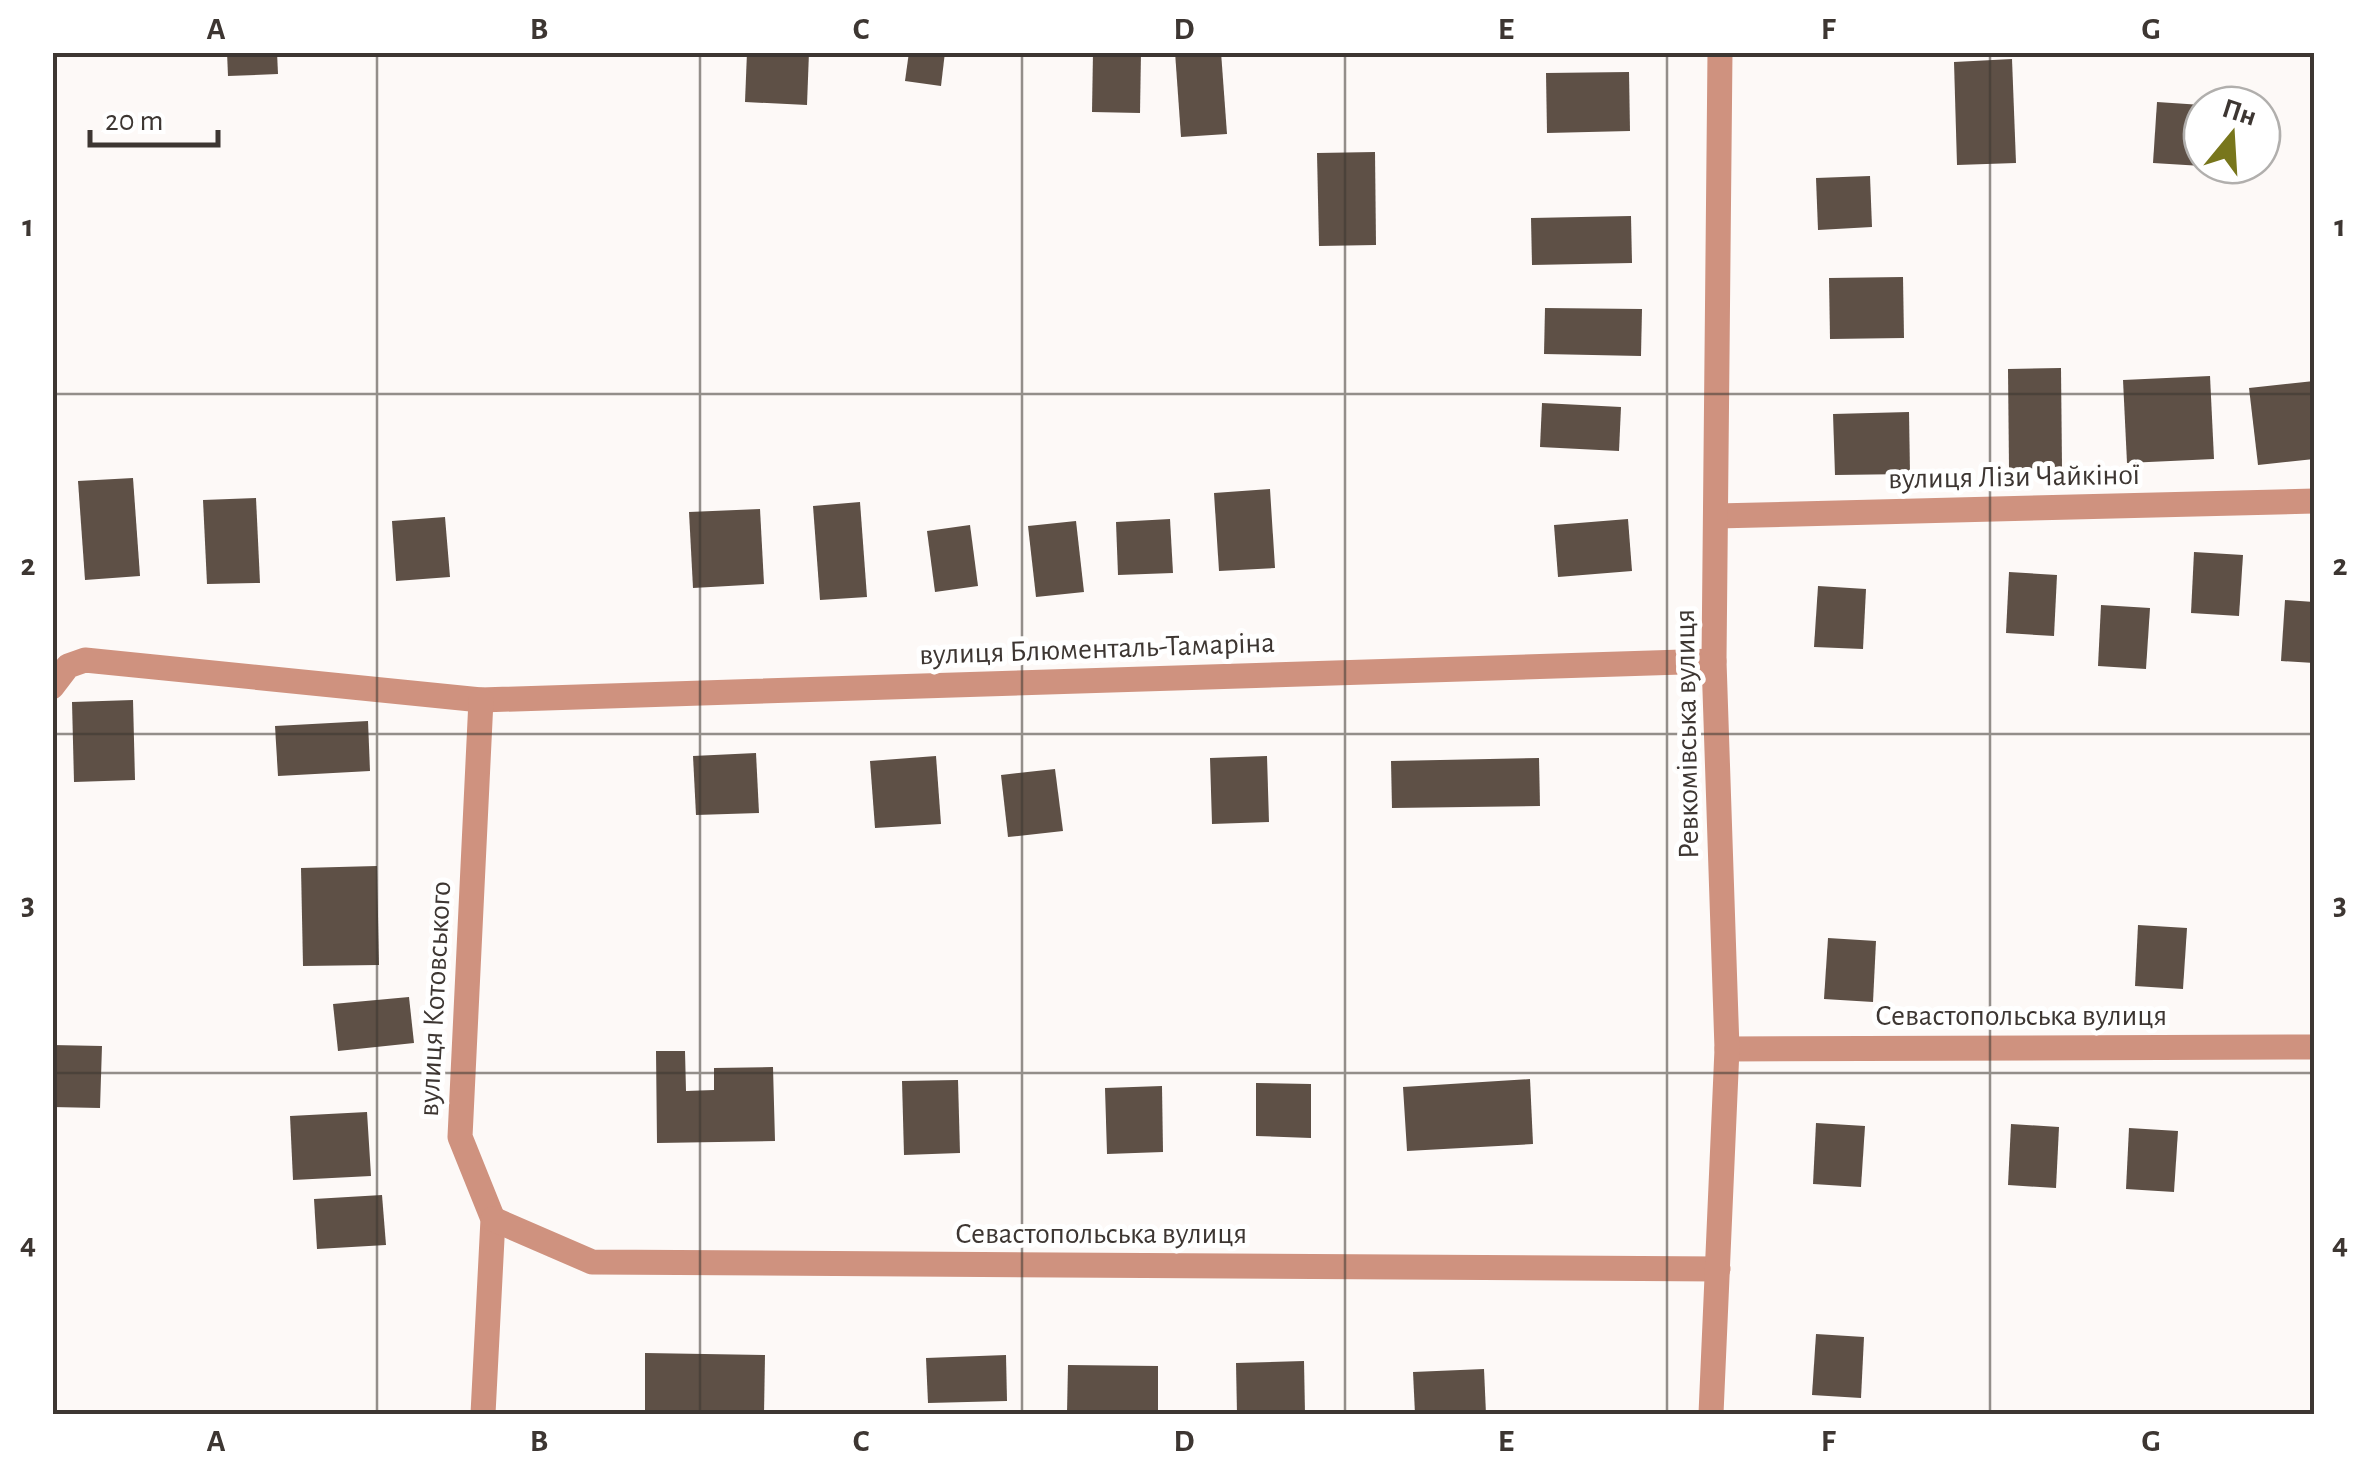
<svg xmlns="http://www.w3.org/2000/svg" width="2367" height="1467" font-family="'Alegreya Sans',sans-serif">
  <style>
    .building { fill: #5e5046 }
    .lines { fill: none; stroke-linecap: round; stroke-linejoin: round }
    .minor { stroke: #cf927f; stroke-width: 25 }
    .tertiary { stroke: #cf927f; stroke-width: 25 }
    .grid { fill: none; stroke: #3d3632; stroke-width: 2.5; stroke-opacity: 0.55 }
    .labels { text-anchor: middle; stroke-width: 10; stroke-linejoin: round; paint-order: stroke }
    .street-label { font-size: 30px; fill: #3d3632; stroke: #fff }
    .neatline { fill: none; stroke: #3d3632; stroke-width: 4 }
    .grid-label { font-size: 32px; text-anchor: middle; font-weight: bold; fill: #3d3632 }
  </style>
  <rect width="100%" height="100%" fill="#fdf9f7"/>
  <g class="building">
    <path d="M 227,52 L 277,52 L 278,74 L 228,76 Z"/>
    <path d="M 747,52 L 809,52 L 807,105 L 745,102 Z"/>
    <path d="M 909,52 L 945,52 L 941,86 L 905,81 Z"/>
    <path d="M 1093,52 L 1141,52 L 1140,113 L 1092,112 Z"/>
    <path d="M 1175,52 L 1221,52 L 1227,134 L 1181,137 Z"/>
    <path d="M 2012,59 L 2016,163 L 1957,165 L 1954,62 Z"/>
    <path d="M 1629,72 L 1630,131 L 1547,133 L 1546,73 Z"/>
    <path d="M 2157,102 L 2202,105 L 2202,166 L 2153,163 Z"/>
    <path d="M 1375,152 L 1376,245 L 1319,246 L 1317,153 Z"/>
    <path d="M 1870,176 L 1872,227 L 1818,230 L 1816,178 Z"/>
    <path d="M 1631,216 L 1632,263 L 1532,265 L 1531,218 Z"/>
    <path d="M 1903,277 L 1904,338 L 1830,339 L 1829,278 Z"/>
    <path d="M 1545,308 L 1642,309 L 1641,356 L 1544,354 Z"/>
    <path d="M 2061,368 L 2062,468 L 2009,469 L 2008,369 Z"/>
    <path d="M 2210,376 L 2214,459 L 2127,463 L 2123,380 Z"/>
    <path d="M 2314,381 L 2314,459 L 2258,465 L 2249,388 Z"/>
    <path d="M 1542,403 L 1621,407 L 1619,451 L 1540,447 Z"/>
    <path d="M 1909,412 L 1910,474 L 1835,475 L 1833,414 Z"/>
    <path d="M 133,478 L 140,576 L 85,580 L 78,481 Z"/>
    <path d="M 1270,489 L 1275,568 L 1219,571 L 1214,493 Z"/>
    <path d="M 256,498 L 260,583 L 207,584 L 203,500 Z"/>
    <path d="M 860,502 L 867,597 L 820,600 L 813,506 Z"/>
    <path d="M 760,509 L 764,584 L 693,588 L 689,512 Z"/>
    <path d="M 445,517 L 450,577 L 396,581 L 392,521 Z"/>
    <path d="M 1170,519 L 1173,573 L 1118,575 L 1116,522 Z"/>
    <path d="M 1628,519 L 1632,571 L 1558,577 L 1554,525 Z"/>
    <path d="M 1076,521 L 1084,592 L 1036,597 L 1028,526 Z"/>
    <path d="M 970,525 L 978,586 L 935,592 L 927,531 Z"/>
    <path d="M 2194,552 L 2243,555 L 2239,616 L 2191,613 Z"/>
    <path d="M 2009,572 L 2057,575 L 2054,636 L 2006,633 Z"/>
    <path d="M 1818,586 L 1866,589 L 1863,649 L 1814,647 Z"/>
    <path d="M 2285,600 L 2314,602 L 2314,663 L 2281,661 Z"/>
    <path d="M 2101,605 L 2150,608 L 2146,669 L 2098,666 Z"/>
    <path d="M 133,700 L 135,780 L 74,782 L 72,702 Z"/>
    <path d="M 368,721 L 370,771 L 278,776 L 275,726 Z"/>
    <path d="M 756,753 L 759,813 L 696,815 L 693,756 Z"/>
    <path d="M 936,756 L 941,824 L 875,828 L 870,761 Z"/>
    <path d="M 1267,756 L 1269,822 L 1212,824 L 1210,758 Z"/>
    <path d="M 1539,758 L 1540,806 L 1392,808 L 1391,761 Z"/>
    <path d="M 1055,769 L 1063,831 L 1008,837 L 1001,775 Z"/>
    <path d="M 377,866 L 379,965 L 303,966 L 301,868 Z"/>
    <path d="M 2138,925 L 2187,928 L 2183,989 L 2135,986 Z"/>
    <path d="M 1828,938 L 1876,941 L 1873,1002 L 1824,999 Z"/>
    <path d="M 409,997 L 414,1043 L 338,1051 L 333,1004 Z"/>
    <path d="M 52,1045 L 102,1046 L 100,1108 L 52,1107 Z"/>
    <path d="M 656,1051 L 685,1051 L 686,1091 L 714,1090 L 714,1068 L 773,1067 L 775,1141 L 657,1143 Z"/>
    <path d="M 1530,1079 L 1533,1144 L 1407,1151 L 1403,1087 Z"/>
    <path d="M 958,1080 L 960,1153 L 904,1155 L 902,1081 Z"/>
    <path d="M 1256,1083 L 1311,1084 L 1311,1138 L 1256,1136 Z"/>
    <path d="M 1162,1086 L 1163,1152 L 1107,1154 L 1105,1088 Z"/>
    <path d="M 367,1112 L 371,1176 L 293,1180 L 290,1116 Z"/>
    <path d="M 1816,1123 L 1865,1126 L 1861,1187 L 1813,1184 Z"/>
    <path d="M 2011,1124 L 2059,1127 L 2056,1188 L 2008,1185 Z"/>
    <path d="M 2129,1128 L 2178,1131 L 2174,1192 L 2126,1189 Z"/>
    <path d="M 382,1195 L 386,1245 L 317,1249 L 314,1199 Z"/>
    <path d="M 1816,1334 L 1864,1337 L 1861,1398 L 1812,1395 Z"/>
    <path d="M 645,1353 L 765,1355 L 764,1414 L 645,1414 Z"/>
    <path d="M 1006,1355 L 1007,1401 L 928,1403 L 926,1358 Z"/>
    <path d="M 1304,1361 L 1305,1414 L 1237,1414 L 1236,1363 Z"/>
    <path d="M 1068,1365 L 1158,1366 L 1158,1414 L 1067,1413 Z"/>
    <path d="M 1484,1369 L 1486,1414 L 1415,1414 L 1413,1372 Z"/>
  </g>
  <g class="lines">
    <g class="minor">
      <path d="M 1716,516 L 2314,501"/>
      <path d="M 52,687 L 68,666 L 85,660 L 481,700 L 1714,661"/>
      <path d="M 481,700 L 460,1137 L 493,1219 L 483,1414"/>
      <path d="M 1727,1049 L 2314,1047"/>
      <path d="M 493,1219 L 592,1262 L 1718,1269"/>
    </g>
    <path class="tertiary" d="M 1711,1414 L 1727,1049 L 1714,661 L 1720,52"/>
  </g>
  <path class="grid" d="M 377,52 L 377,1414M 700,52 L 700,1414M 1022,52 L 1022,1414M 1345,52 L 1345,1414M 1667,52 L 1667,1414M 1990,52 L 1990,1414M 52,394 L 2314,394M 52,734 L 2314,734M 52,1073 L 2314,1073"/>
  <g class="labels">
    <g class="street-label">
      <text transform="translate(2014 476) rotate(-1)" y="10">вулиця Лізи Чайкіної</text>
      <text transform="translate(1097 648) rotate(-2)" y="10">вулиця Блюменталь-Тамаріна</text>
      <text transform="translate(1686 734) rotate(-91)" y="10">Ревкомівська вулиця</text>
      <text transform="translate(434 999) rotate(-87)" y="10">вулиця Котовського</text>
      <text x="2021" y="1025">Севастопольська вулиця</text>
      <text x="1101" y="1243">Севастопольська вулиця</text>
    </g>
  </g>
  <rect width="2367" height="1467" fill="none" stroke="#ffffff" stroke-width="110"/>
  <g transform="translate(2232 135) rotate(18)"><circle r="48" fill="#ffffff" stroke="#b1afad" stroke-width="2.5"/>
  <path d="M0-8L18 38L0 25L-18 38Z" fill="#78761c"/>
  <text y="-15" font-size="28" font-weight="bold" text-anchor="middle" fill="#3d3632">Пн</text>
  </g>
  <path d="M90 130v15h128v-15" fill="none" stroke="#3d3632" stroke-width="5"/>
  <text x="105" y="130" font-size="30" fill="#3d3632" stroke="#ffffff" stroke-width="8" paint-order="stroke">20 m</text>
  <rect x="55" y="55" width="2257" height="1357" class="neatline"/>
  <g class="grid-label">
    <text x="216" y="39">A</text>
    <text x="539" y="39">B</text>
    <text x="861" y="39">C</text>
    <text x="1184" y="39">D</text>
    <text x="1506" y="39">E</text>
    <text x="1828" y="39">F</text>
    <text x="2151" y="39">G</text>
    <text x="28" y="236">1</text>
    <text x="2340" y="236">1</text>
    <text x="28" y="575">2</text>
    <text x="2340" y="575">2</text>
    <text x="28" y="914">3</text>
    <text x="2340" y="914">3</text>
    <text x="28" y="1254">4</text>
    <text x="2340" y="1254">4</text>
    <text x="216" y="1451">A</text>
    <text x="539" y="1451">B</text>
    <text x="861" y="1451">C</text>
    <text x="1184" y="1451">D</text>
    <text x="1506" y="1451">E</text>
    <text x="1828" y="1451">F</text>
    <text x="2151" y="1451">G</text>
  </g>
</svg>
